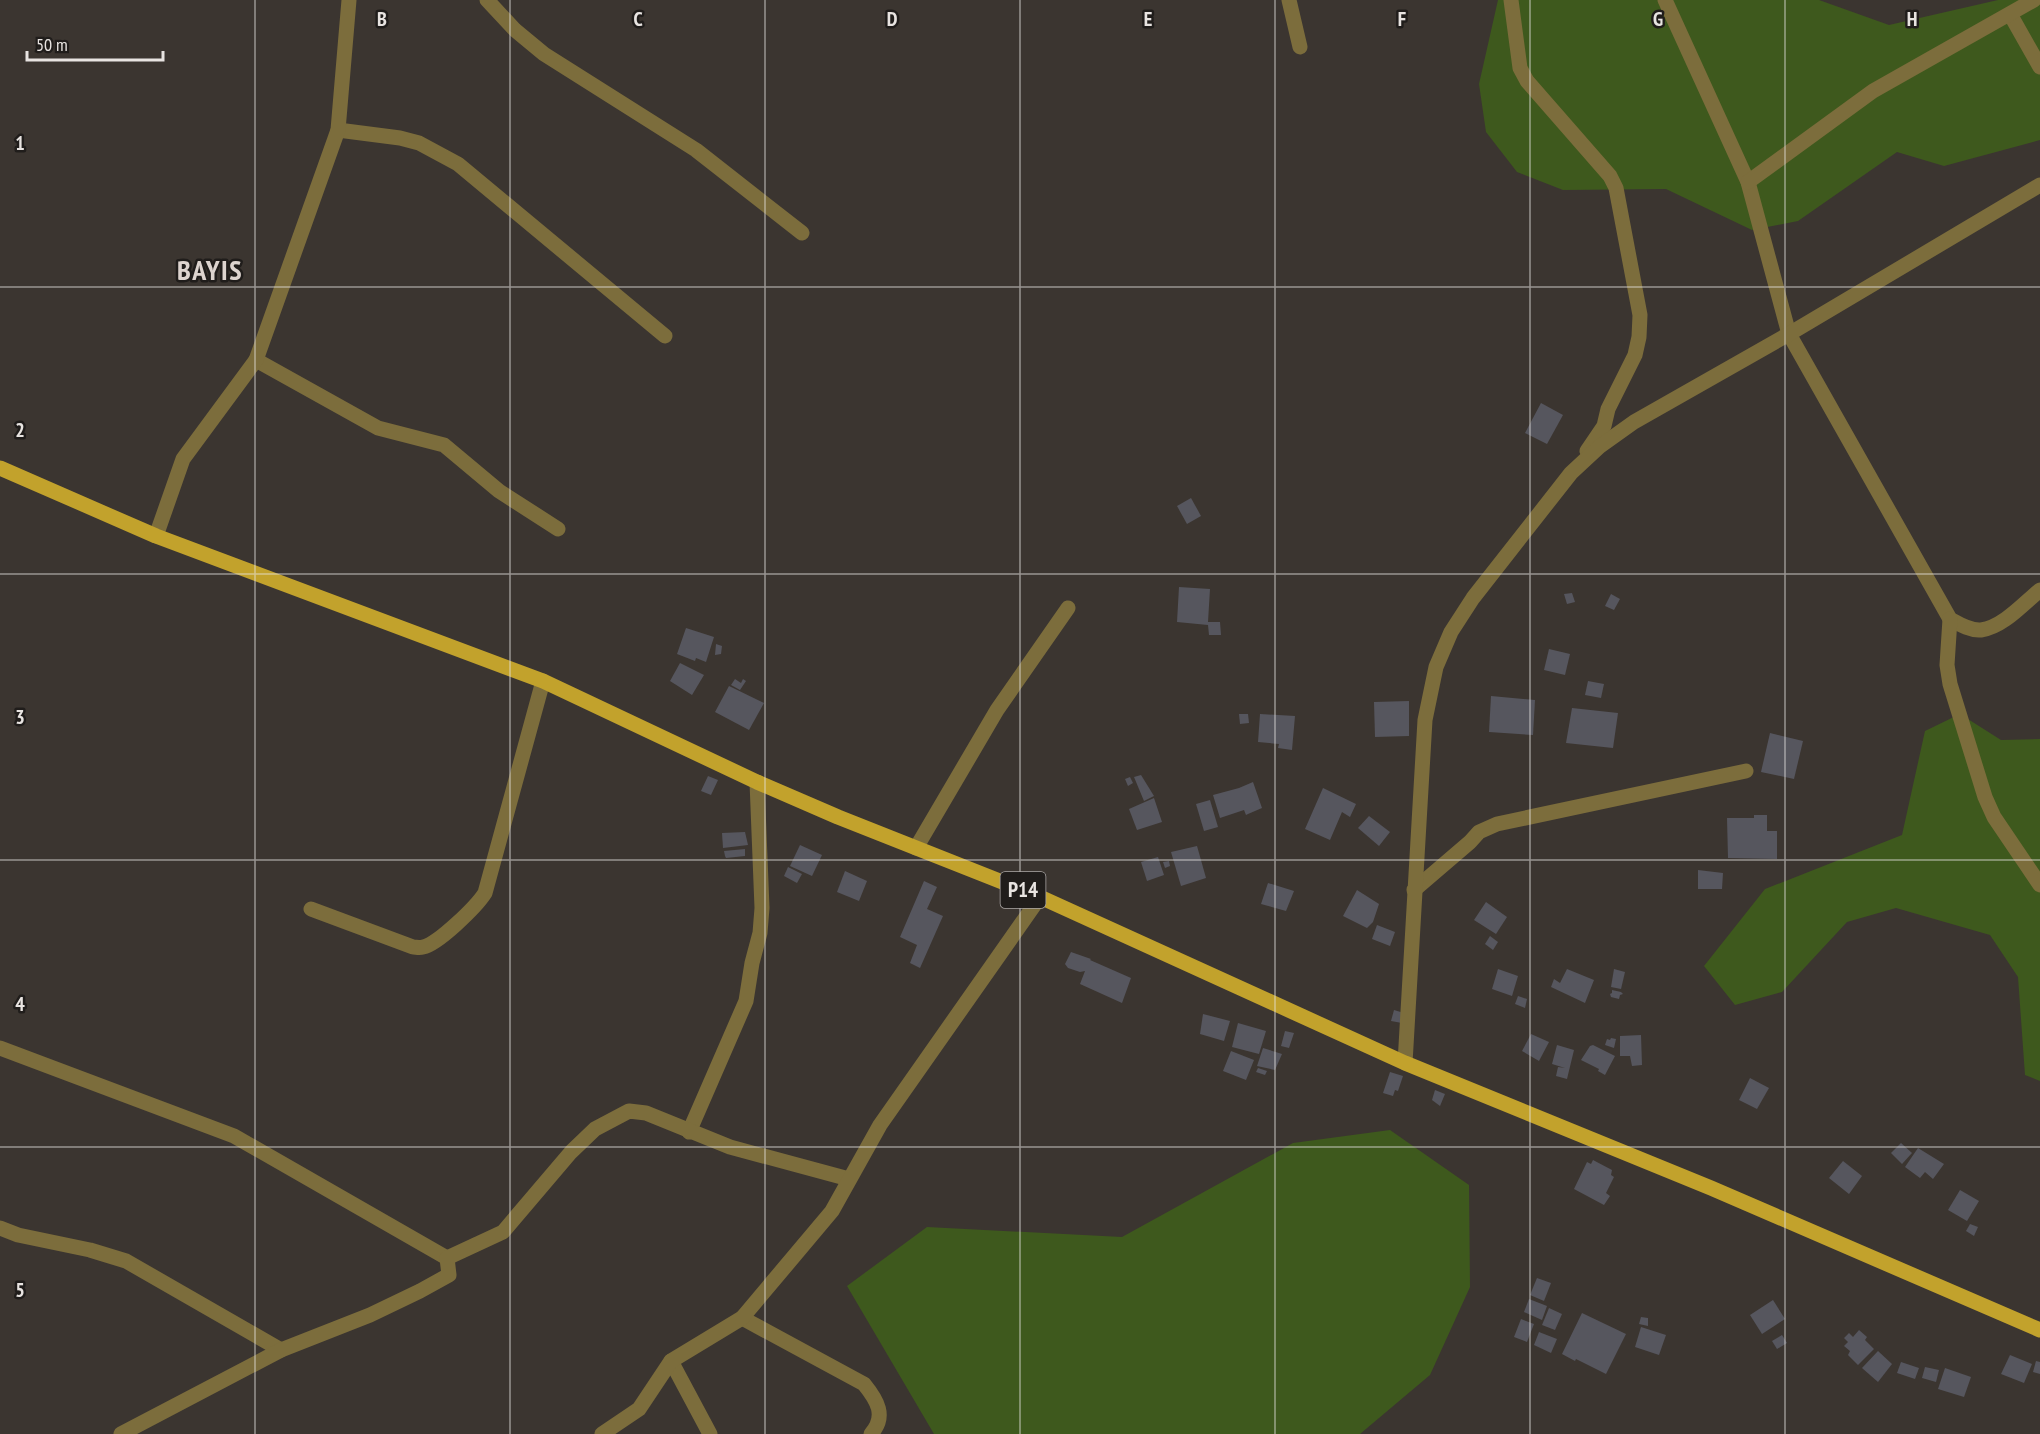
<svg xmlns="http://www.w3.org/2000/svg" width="2040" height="1434" font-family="'PT Sans Narrow',sans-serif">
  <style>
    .green { fill: #3e591d }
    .building { fill: #56565e }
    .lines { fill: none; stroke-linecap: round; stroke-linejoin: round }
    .street { stroke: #7c6d3c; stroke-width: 15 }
    .primary { stroke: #c2a22c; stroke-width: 15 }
    .grid { fill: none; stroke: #e8e4e1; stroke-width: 1.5; stroke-opacity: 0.55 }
    .labels { text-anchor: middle; stroke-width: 5; stroke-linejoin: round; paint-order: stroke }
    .shield { fill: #201d1b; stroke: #aca8a6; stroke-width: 1.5 }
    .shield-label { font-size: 21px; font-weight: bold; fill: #e8e4e1 }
    .district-label { font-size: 28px; font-weight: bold; letter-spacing: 1.5px; fill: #ddd4cf; stroke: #201d1b }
    .grid-label { font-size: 20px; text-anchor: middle; font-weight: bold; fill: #e8e4e1; stroke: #201d1b; stroke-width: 5; stroke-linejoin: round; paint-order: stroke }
  </style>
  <rect width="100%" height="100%" fill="#3b3530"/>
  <g class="green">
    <path d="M 1498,0 L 1819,0 L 1889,25 L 1998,0 L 2040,0 L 2040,140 L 1944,166 L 1897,152 L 1798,221 L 1752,230 L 1666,189 L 1563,190 L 1517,172 L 1486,132 L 1479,84 Z"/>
    <path d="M 1960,714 L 2001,740 L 2040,739 L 2040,1081 L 2025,1075 L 2018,977 L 1990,935 L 1896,908 L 1847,922 L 1782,992 L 1735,1005 L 1704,966 L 1765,889 L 1902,835 L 1925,731 Z"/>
    <path d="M 1390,1130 L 1469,1185 L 1470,1287 L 1430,1375 L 1360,1434 L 934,1434 L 847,1286 L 927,1227 L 1122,1237 L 1293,1143 Z"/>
  </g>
  <g class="building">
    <path d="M 1541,403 L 1563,415 L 1547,444 L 1525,433 Z"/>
    <path d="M 1191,498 L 1201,516 L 1187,524 L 1177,506 Z"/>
    <path d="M 1179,587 L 1210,589 L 1208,622 L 1220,622 L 1221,635 L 1209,635 L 1208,625 L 1177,622 Z"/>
    <path d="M 1572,593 L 1575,602 L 1567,604 L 1564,594 Z"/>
    <path d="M 1611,594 L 1620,599 L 1614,610 L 1605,606 Z"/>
    <path d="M 686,628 L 714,637 L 706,662 L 696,658 L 695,661 L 677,654 Z"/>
    <path d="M 716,644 L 722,646 L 721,654 L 715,655 Z"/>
    <path d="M 1549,649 L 1570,654 L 1565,675 L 1544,670 Z"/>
    <path d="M 680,663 L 704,675 L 692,695 L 670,681 Z"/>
    <path d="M 735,679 L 741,683 L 743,679 L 746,681 L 740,690 L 731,685 Z"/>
    <path d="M 1588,681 L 1604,684 L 1601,698 L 1585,695 Z"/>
    <path d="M 729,686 L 764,703 L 749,730 L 715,712 Z"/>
    <path d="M 1491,696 L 1535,700 L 1533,735 L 1489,732 Z"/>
    <path d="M 1409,701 L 1409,736 L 1375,737 L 1374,702 Z"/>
    <path d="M 1572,708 L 1618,713 L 1613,748 L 1566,743 Z"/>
    <path d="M 1239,714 L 1248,714 L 1249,723 L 1240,724 Z"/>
    <path d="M 1260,714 L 1295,716 L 1292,750 L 1278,748 L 1279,744 L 1258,742 Z"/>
    <path d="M 1770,733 L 1803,741 L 1794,779 L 1761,772 Z"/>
    <path d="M 1141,775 L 1154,796 L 1144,801 L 1134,777 Z"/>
    <path d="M 708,776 L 718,780 L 711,795 L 701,791 Z"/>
    <path d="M 1130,777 L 1133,783 L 1128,786 L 1125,779 Z"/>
    <path d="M 1253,782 L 1262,808 L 1248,814 L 1246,815 L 1244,810 L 1220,818 L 1213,795 L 1239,788 Z"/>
    <path d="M 1323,788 L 1356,804 L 1350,817 L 1342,812 L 1330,840 L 1305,829 Z"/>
    <path d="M 1154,798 L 1162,822 L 1137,830 L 1129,809 Z"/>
    <path d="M 1210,800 L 1218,827 L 1204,831 L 1196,804 Z"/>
    <path d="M 1754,815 L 1767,815 L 1767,831 L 1777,831 L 1777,859 L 1728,858 L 1727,818 L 1754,818 Z"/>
    <path d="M 1369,816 L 1390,832 L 1379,846 L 1358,828 Z"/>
    <path d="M 745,832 L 748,845 L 723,848 L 722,833 Z"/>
    <path d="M 800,845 L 822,855 L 812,876 L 790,866 Z"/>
    <path d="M 1197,846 L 1206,878 L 1181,886 L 1171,852 Z"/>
    <path d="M 745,849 L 745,856 L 726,858 L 725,856 L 724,851 Z"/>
    <path d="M 1158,857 L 1164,875 L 1147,881 L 1141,862 Z"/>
    <path d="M 1169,861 L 1170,866 L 1165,868 L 1163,862 Z"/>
    <path d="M 788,867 L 802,874 L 797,883 L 784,876 Z"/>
    <path d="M 1698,870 L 1723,873 L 1722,889 L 1698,889 Z"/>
    <path d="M 845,871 L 867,881 L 859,901 L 837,892 Z"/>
    <path d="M 924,881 L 937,887 L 927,909 L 943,916 L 920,968 L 910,963 L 917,945 L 900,937 Z"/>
    <path d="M 1268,883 L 1294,891 L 1286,911 L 1261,904 Z"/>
    <path d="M 1357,890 L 1379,904 L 1373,922 L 1367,928 L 1343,916 Z"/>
    <path d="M 1486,902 L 1507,917 L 1496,934 L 1474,920 Z"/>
    <path d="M 1377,925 L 1395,932 L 1390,946 L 1372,939 Z"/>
    <path d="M 1490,936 L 1498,942 L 1493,950 L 1485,944 Z"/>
    <path d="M 1071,952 L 1091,959 L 1090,960 L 1131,978 L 1122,1003 L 1080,984 L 1085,971 L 1080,972 L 1068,968 L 1065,964 Z"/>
    <path d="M 1498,969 L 1518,976 L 1512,996 L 1492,989 Z"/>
    <path d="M 1567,969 L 1594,980 L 1585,1003 L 1551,987 L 1554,979 L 1560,983 Z"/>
    <path d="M 1614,969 L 1625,972 L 1621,989 L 1611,987 Z"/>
    <path d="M 1612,990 L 1621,992 L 1623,994 L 1620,995 L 1619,999 L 1611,997 L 1610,994 L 1612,993 Z"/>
    <path d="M 1518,996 L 1527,999 L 1525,1008 L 1515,1004 Z"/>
    <path d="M 1394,1010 L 1404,1013 L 1402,1023 L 1391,1021 Z"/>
    <path d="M 1203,1014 L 1230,1021 L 1224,1041 L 1200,1034 Z"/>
    <path d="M 1238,1023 L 1266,1031 L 1259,1054 L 1232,1047 Z"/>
    <path d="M 1285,1031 L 1294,1033 L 1289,1048 L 1281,1046 Z"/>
    <path d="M 1531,1034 L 1549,1042 L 1539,1061 L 1522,1051 Z"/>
    <path d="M 1641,1035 L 1642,1065 L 1632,1066 L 1630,1056 L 1620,1056 L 1620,1036 Z"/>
    <path d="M 1611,1038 L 1616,1039 L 1614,1048 L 1605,1045 L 1607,1039 L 1610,1040 Z"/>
    <path d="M 1557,1045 L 1574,1050 L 1567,1079 L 1556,1076 L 1558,1067 L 1565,1068 L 1552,1064 Z"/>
    <path d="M 1593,1045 L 1615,1056 L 1605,1075 L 1598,1071 L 1599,1069 L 1581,1060 L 1590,1046 Z"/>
    <path d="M 1263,1048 L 1282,1054 L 1275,1070 L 1257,1066 Z"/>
    <path d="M 1231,1051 L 1254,1060 L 1246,1080 L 1223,1071 Z"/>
    <path d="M 1258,1068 L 1267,1071 L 1265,1075 L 1256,1072 Z"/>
    <path d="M 1390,1072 L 1403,1076 L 1398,1091 L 1395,1090 L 1393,1096 L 1383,1093 Z"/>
    <path d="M 1750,1078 L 1769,1088 L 1757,1109 L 1739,1100 Z"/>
    <path d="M 1435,1090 L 1445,1094 L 1440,1106 L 1432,1100 Z"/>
    <path d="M 1901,1143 L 1912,1153 L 1902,1164 L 1891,1153 Z"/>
    <path d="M 1918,1148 L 1944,1164 L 1933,1179 L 1925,1172 L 1920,1178 L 1905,1167 Z"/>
    <path d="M 1593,1160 L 1612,1170 L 1611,1175 L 1614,1177 L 1606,1193 L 1610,1196 L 1604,1205 L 1574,1189 L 1587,1162 L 1591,1164 Z"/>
    <path d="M 1843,1161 L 1862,1176 L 1849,1194 L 1829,1178 Z"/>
    <path d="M 1960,1190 L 1979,1201 L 1967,1221 L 1948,1210 Z"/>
    <path d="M 1970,1224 L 1978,1227 L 1974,1236 L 1966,1231 Z"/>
    <path d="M 1537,1278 L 1551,1283 L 1544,1301 L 1530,1295 Z"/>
    <path d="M 1529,1299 L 1547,1306 L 1542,1320 L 1524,1312 Z"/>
    <path d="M 1773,1300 L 1785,1319 L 1762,1334 L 1750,1315 Z"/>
    <path d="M 1549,1308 L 1562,1314 L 1555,1330 L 1542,1325 Z"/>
    <path d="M 1582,1313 L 1626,1334 L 1606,1374 L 1576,1359 L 1575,1361 L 1562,1354 Z"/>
    <path d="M 1641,1317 L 1648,1318 L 1648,1326 L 1639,1324 Z"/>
    <path d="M 1521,1319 L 1534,1324 L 1527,1342 L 1514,1337 Z"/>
    <path d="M 1641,1327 L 1666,1335 L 1659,1355 L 1635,1347 Z"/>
    <path d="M 1859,1330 L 1867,1337 L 1865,1340 L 1874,1349 L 1858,1365 L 1848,1355 L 1850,1351 L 1844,1346 L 1848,1342 L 1844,1338 L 1849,1333 L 1853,1337 Z"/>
    <path d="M 1539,1332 L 1557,1339 L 1551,1353 L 1534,1345 Z"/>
    <path d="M 1782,1335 L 1787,1343 L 1777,1349 L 1772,1341 Z"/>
    <path d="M 1878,1351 L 1892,1364 L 1878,1382 L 1862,1368 Z"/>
    <path d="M 2010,1355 L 2032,1364 L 2024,1383 L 2001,1374 Z"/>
    <path d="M 2036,1361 L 2040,1362 L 2040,1374 L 2033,1372 Z"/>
    <path d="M 1901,1362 L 1919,1368 L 1915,1379 L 1897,1373 Z"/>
    <path d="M 1925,1367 L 1939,1370 L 1936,1382 L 1922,1378 Z"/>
    <path d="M 1945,1368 L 1971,1377 L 1964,1397 L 1938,1389 Z"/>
  </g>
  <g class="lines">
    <g class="street">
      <path d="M 487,0 L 515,30 L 544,54 L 696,150 L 802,233"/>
      <path d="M 1289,0 L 1300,47"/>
      <path d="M 1511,0 L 1520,68 L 1527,81 L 1610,176 L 1616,188 L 1640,315 L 1639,337 L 1635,355 L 1608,409 L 1604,426 L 1587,451"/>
      <path d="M 1665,0 L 1748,182 L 1789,334 L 1950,619 C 1959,624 1970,631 1981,630 C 2003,627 2023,604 2040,590"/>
      <path d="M 2010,14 L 2040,67"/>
      <path d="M 338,130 L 400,138 L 419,143 L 458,164 L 665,336"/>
      <path d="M 1748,182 L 1873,91 L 2034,0"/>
      <path d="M 256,360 L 378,428 L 444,445 L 499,491 L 558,529"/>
      <path d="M 156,536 L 183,459 L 256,360 L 338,130 L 349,0"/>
      <path d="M 1950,619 L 1947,665 L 1950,684 L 1985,797 L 1994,817 L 2040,885"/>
      <path d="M 916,848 L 997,710 L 1068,608"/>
      <path d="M 1414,890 L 1470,842 L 1479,832 L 1497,824 L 1746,771"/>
      <path d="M 311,909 L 413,947 C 416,947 419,948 423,947 C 438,944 476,907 485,893 L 543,681"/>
      <path d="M 0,1048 L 234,1136 L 447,1258"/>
      <path d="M 1405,1063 L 1425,720 L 1436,667 L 1451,632 L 1473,598 L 1571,473 L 1599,447 L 1634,422 L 1789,334 L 2040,185"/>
      <path d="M 689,1132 L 746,1001 L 752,963 L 760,933 L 762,908 L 757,782"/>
      <path d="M 0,1228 L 18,1235 L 90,1250 L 126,1261 L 281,1350"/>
      <path d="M 742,1318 L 864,1384 C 877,1400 887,1416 871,1434"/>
      <path d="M 671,1361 L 710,1434"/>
      <path d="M 121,1434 L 281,1350 L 370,1315 L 420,1291 L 449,1275 L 447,1258 L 503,1232 L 571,1152 L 595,1129 L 629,1111 L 646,1113 L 730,1147 L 849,1179"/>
      <path d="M 602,1434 L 639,1409 L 671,1361 L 742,1318 L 832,1211 L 880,1125 L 1040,897"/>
    </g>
    <path class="primary" d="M 0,468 L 156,536 L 543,681 L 757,782 L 838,817 L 1040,897 L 1405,1063 L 1711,1188 L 2040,1330"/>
  </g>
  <path class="grid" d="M 255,0 L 255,1434M 510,0 L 510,1434M 765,0 L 765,1434M 1020,0 L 1020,1434M 1275,0 L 1275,1434M 1530,0 L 1530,1434M 1785,0 L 1785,1434M 0,287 L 2040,287M 0,574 L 2040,574M 0,860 L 2040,860M 0,1147 L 2040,1147"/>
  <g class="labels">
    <rect class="shield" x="1000.5" y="872" width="45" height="36" rx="4.5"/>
    <g class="shield-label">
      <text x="1023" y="897">P14</text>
    </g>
    <g class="district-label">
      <text x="210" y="280">BAYIS</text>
    </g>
  </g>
  <g class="grid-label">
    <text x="382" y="26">B</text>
    <text x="638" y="26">C</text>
    <text x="892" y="26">D</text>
    <text x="1148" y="26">E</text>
    <text x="1402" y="26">F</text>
    <text x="1658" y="26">G</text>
    <text x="1912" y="26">H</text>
    <text x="20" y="150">1</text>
    <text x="20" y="437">2</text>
    <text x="20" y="724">3</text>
    <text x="20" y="1011">4</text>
    <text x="20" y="1297">5</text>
  </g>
  <path d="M27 51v9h136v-9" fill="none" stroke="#e8e4e1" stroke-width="3"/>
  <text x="36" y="51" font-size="18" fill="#e8e4e1" stroke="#201d1b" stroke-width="4.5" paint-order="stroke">50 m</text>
</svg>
